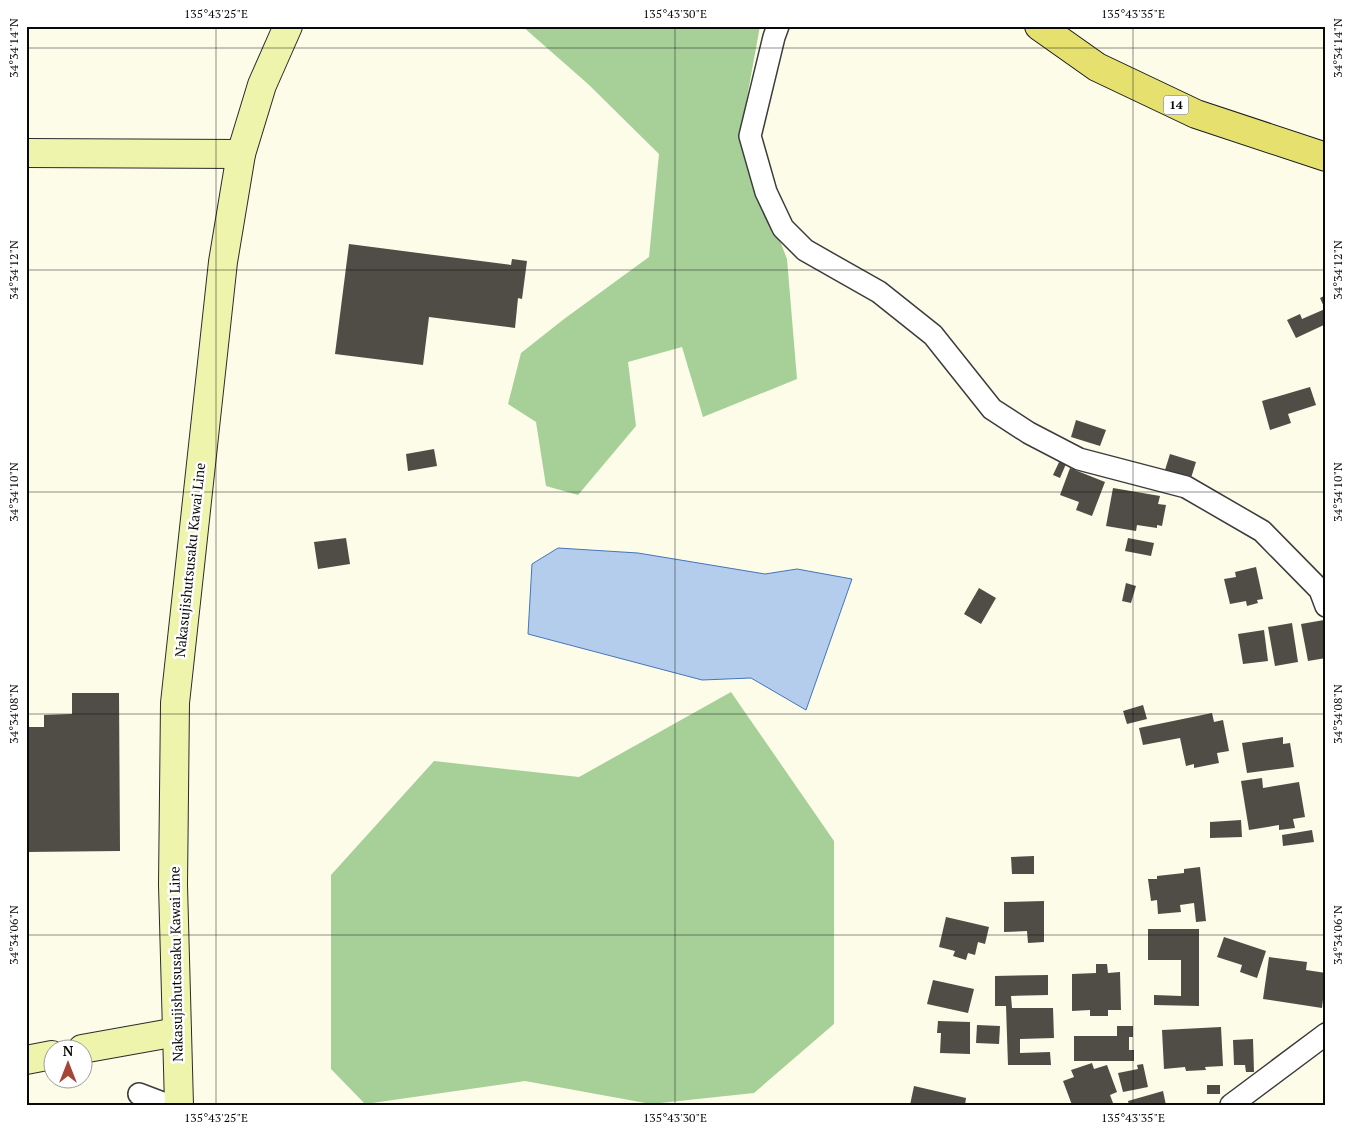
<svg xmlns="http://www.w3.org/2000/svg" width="1352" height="1131" font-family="'PT Serif',serif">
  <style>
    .forest { fill: #a7d099 }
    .water { fill: #b4cded; stroke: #4575ba }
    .building { fill: #504d47 }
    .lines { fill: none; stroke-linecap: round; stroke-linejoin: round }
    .street-casing { stroke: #3c3c3c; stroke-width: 24 }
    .secondary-casing { stroke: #2b2b2b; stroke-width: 30 }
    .primary-casing { stroke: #1a1a1a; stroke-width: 30 }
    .street { stroke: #fff; stroke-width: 21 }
    .secondary { stroke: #eef4ac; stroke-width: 28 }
    .primary { stroke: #e6e06f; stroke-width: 28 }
    .ticks { fill: none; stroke: #090909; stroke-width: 1; stroke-opacity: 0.45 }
    .labels { text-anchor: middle; stroke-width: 5; stroke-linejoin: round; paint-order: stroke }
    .shield { fill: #fff; stroke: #535353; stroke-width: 1 }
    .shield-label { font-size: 12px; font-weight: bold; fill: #090909 }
    .street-label { font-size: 14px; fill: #090909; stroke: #fff }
    .neatline { fill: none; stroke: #090909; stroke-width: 2 }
    .ticks-label { font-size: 12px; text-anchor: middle; fill: #090909 }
  </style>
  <rect width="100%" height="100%" fill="#fcfce9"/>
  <g class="forest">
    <path d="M 522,26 L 760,26 L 740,136 L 787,259 L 797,379 L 703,417 L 682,347 L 628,362 L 636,426 L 578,495 L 546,486 L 536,422 L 508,404 L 521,353 L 564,319 L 649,257 L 659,154 L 588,84 Z"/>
    <path d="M 731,692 L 834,841 L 834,1024 L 754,1093 L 651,1104 L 525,1081 L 365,1104 L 331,1069 L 331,875 L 434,761 L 579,777 Z"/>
  </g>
  <path class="water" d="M 558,548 L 638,553 L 765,574 L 797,569 L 852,579 L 806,710 L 751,678 L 702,680 L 528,634 L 532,564 Z"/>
  <g class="building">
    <path d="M 349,244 L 511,265 L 512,259 L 527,261 L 522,299 L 518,298 L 515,328 L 429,317 L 423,365 L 335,354 Z"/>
    <path d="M 1326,295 L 1326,324 L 1296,338 L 1287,320 L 1300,314 L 1302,319 L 1325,309 L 1320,298 Z"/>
    <path d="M 1310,387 L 1316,405 L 1288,414 L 1291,423 L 1270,430 L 1262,401 Z"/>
    <path d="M 1076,420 L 1106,430 L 1100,446 L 1071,437 Z"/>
    <path d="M 434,449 L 437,466 L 408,471 L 406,454 Z"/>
    <path d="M 1170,454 L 1196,462 L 1191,478 L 1165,470 Z"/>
    <path d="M 1060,460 L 1066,464 L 1060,478 L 1053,475 Z"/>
    <path d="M 1070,468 L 1105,482 L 1092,516 L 1076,510 L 1079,502 L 1060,495 Z"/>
    <path d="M 1113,488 L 1160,496 L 1158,504 L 1166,505 L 1162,526 L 1157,525 L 1157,528 L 1137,525 L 1136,531 L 1106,526 Z"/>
    <path d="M 346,538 L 350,564 L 318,569 L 314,542 Z"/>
    <path d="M 1128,538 L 1154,543 L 1151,556 L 1125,551 Z"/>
    <path d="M 1256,567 L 1263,599 L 1257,600 L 1258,603 L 1247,606 L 1246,601 L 1230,604 L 1224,579 L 1236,577 L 1235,572 Z"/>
    <path d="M 1126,583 L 1136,586 L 1131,603 L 1122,601 Z"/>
    <path d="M 979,588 L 996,598 L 981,624 L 964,614 Z"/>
    <path d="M 1324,620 L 1326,632 L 1326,658 L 1308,661 L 1301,624 Z"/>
    <path d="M 1292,623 L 1298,662 L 1275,666 L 1268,627 Z"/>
    <path d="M 1264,630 L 1268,661 L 1243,664 L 1238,634 Z"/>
    <path d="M 72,693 L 119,693 L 120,851 L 26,852 L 26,727 L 44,727 L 44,715 L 72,714 Z"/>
    <path d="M 1143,705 L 1147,719 L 1127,724 L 1123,711 Z"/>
    <path d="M 1212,713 L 1214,722 L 1223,720 L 1229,751 L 1217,753 L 1219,763 L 1194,768 L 1194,764 L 1186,766 L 1180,738 L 1143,745 L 1139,728 Z"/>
    <path d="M 1283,737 L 1283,744 L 1290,743 L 1294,767 L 1247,773 L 1242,743 Z"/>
    <path d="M 1262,778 L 1263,788 L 1299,782 L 1305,817 L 1293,819 L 1295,828 L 1279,830 L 1279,825 L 1249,830 L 1241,781 Z"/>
    <path d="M 1241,820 L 1242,837 L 1210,838 L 1210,822 Z"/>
    <path d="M 1312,830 L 1314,842 L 1283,846 L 1282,835 Z"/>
    <path d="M 1034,856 L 1034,874 L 1012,874 L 1011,857 Z"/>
    <path d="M 1200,867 L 1206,921 L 1196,922 L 1194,903 L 1180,905 L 1181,912 L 1158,914 L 1157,900 L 1151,901 L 1148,879 L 1157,879 L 1157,876 L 1184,873 L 1184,869 Z"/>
    <path d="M 1044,901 L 1044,942 L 1028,943 L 1027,931 L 1004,932 L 1004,902 Z"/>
    <path d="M 946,917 L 989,927 L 985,944 L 978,942 L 975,955 L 968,953 L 966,960 L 953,956 L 955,951 L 939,947 Z"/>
    <path d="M 1148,929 L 1199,929 L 1199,1006 L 1154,1005 L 1154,995 L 1181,996 L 1181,960 L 1148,960 Z"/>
    <path d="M 1224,937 L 1266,951 L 1257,978 L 1240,972 L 1242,965 L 1217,957 Z"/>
    <path d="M 1269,957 L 1307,962 L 1306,970 L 1326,973 L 1322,1008 L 1263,999 Z"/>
    <path d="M 1096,964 L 1107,964 L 1108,973 L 1120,972 L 1121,1010 L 1108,1010 L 1108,1016 L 1090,1016 L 1090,1010 L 1072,1011 L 1072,974 L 1096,973 Z"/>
    <path d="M 1048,975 L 1048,995 L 1011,996 L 1012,1008 L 1053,1008 L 1054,1038 L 1020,1039 L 1020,1053 L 1050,1052 L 1051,1065 L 1008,1065 L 1006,1006 L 995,1006 L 995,976 Z"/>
    <path d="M 933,980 L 974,989 L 968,1013 L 927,1004 Z"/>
    <path d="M 938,1021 L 970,1022 L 970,1054 L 940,1053 L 941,1033 L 937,1033 Z"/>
    <path d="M 977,1025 L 1000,1026 L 999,1044 L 976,1043 Z"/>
    <path d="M 1117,1026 L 1133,1026 L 1133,1037 L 1129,1037 L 1129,1050 L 1134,1050 L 1134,1061 L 1074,1061 L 1074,1036 L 1117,1036 Z"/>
    <path d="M 1221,1027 L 1223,1066 L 1205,1067 L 1206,1070 L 1186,1071 L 1185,1067 L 1164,1069 L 1162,1030 Z"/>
    <path d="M 1253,1039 L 1254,1072 L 1246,1072 L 1245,1065 L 1234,1065 L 1233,1040 Z"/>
    <path d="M 1092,1063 L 1094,1069 L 1107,1065 L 1117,1092 L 1110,1095 L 1113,1103 L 1108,1105 L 1072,1105 L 1063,1081 L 1074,1077 L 1071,1070 Z"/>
    <path d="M 1143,1064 L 1148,1087 L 1123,1092 L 1118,1073 L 1138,1069 L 1137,1065 Z"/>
    <rect x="1207" y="1085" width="13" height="9"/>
    <path d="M 914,1086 L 966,1098 L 965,1105 L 910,1105 Z"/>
    <path d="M 1163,1091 L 1166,1105 L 1129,1105 L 1128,1101 Z"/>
  </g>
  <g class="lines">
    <defs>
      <g id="street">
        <path d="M 778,26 L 774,37 L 750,136 L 766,192 L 783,228 L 805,250 L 879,292 L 933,335 L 992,409 L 1029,433 L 1079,459 L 1186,487 L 1262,531 L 1320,590 L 1326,606"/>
        <path d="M 139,1094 L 168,1105"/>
        <path d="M 1231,1105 L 1326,1034"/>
      </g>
      <g id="secondary">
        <path d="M 26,153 L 241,154"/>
        <path d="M 82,1049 L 177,1032"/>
        <path d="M 26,1060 L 52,1055"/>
        <path d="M 179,1105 L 173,885 L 175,703 L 223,262 L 241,154 L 262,85 L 288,26"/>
      </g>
      <path id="primary" d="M 1039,26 L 1097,67 L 1196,114 L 1326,157"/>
    </defs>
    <use href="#street" class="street-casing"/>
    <use href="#secondary" class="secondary-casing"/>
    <use href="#primary" class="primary-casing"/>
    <use href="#street" class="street"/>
    <use href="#secondary" class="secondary"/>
    <use href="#primary" class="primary"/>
  </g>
  <path class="ticks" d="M 216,26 L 216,1105M 675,26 L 675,1105M 1133,26 L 1133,1105M 26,48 L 1326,48M 26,270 L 1326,270M 26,492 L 1326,492M 26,714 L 1326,714M 26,935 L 1326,935"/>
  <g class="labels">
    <rect class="shield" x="1163.5" y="95.5" width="25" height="19" rx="4"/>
    <g class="shield-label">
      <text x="1176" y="109">14</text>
    </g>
    <g class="street-label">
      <text transform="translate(190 560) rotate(-84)" y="5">Nakasujishutsusaku Kawai Line</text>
      <text transform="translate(176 964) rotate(-91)" y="5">Nakasujishutsusaku Kawai Line</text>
    </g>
  </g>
  <rect width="1352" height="1131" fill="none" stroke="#ffffff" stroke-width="55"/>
  <g transform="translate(68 1064)"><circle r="24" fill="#ffffff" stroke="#9d9d9d"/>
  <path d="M0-4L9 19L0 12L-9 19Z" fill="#a64535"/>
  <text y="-8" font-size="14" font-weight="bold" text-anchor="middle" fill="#090909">N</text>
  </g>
  <rect x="28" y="28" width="1296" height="1076" class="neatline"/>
  <g class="ticks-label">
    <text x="216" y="18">135°43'25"E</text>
    <text x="675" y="18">135°43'30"E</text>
    <text x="1133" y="18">135°43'35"E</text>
    <text transform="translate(14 48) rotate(-90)" y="4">34°34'14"N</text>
    <text transform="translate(1338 48) rotate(-90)" y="4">34°34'14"N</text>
    <text transform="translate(14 270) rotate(-90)" y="4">34°34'12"N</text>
    <text transform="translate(1338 270) rotate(-90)" y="4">34°34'12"N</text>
    <text transform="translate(14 492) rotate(-90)" y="4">34°34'10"N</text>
    <text transform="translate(1338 492) rotate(-90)" y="4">34°34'10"N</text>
    <text transform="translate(14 714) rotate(-90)" y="4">34°34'08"N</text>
    <text transform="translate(1338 714) rotate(-90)" y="4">34°34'08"N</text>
    <text transform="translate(14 935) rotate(-90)" y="4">34°34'06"N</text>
    <text transform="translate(1338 935) rotate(-90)" y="4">34°34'06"N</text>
    <text x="216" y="1122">135°43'25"E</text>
    <text x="675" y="1122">135°43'30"E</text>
    <text x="1133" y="1122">135°43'35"E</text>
  </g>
</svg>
